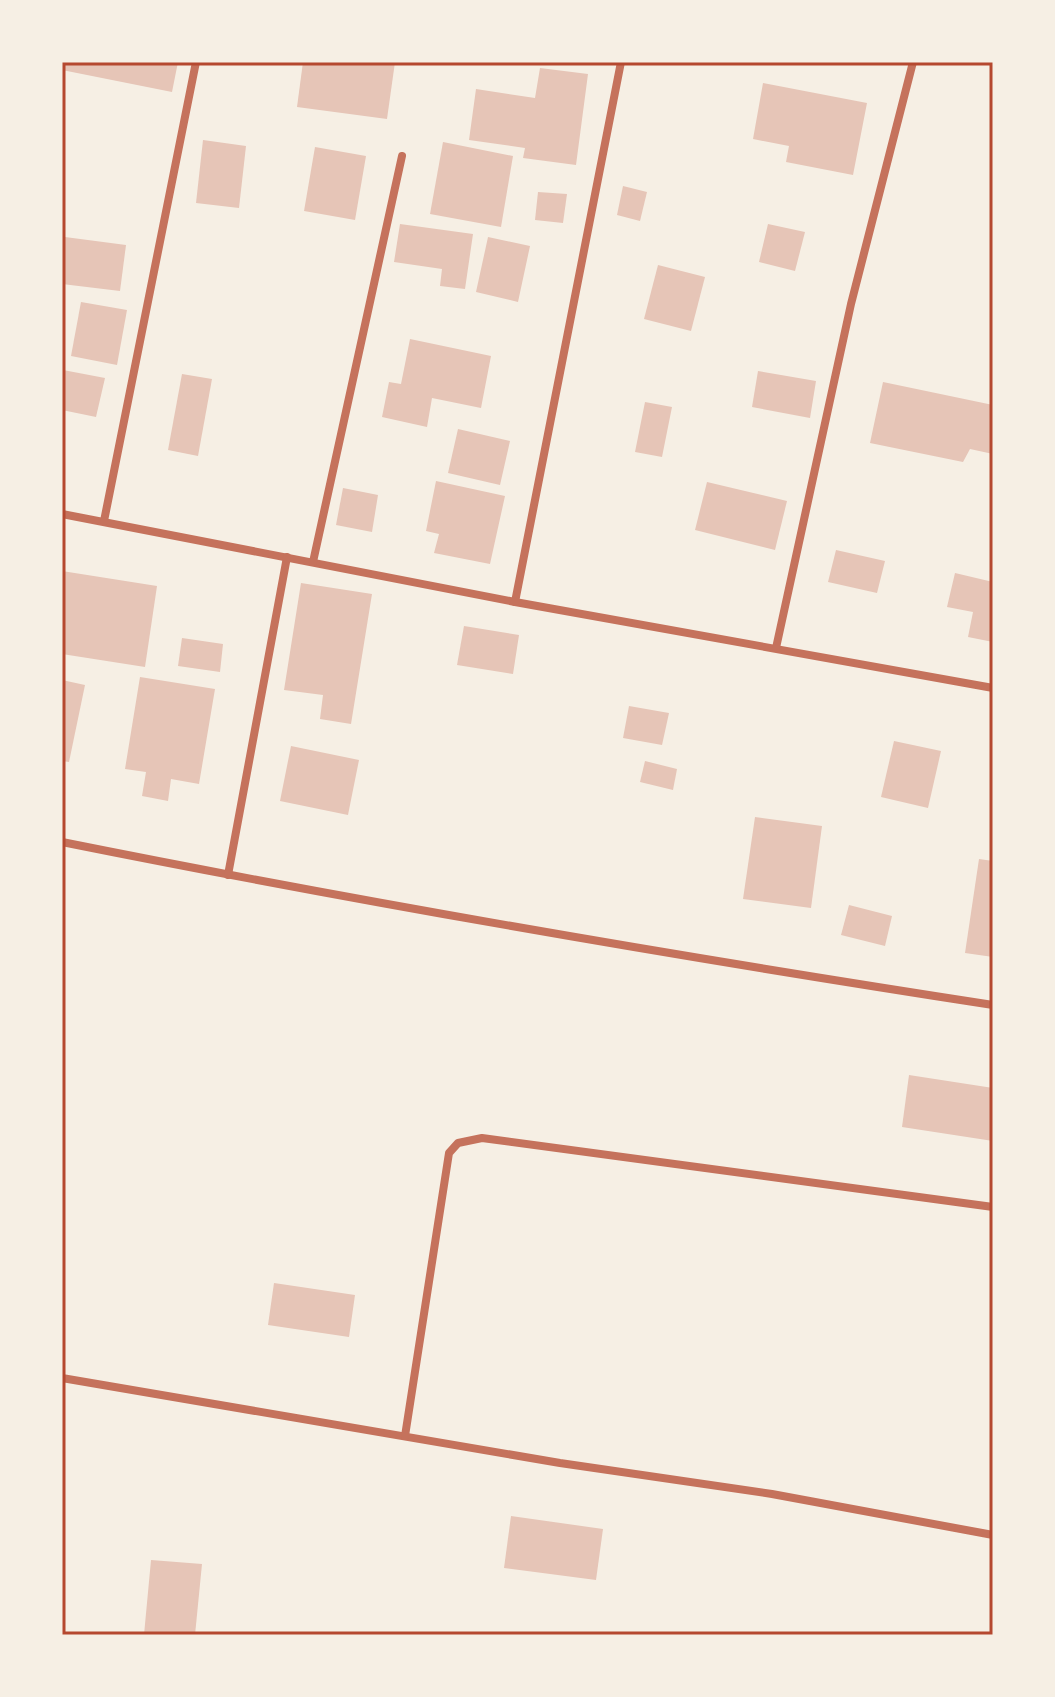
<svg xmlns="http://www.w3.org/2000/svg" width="1055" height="1697" font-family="'Fira Sans',sans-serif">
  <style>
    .building { fill: #e6c5b7 }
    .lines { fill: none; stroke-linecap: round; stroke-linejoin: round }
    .minor { stroke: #c5725c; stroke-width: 8 }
    .neatline { fill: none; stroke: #b5482f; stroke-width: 3 }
  </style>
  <rect width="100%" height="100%" fill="#f6efe4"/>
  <g class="building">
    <path d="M 62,62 L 178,62 L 172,92 L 62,70 Z"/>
    <path d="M 303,62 L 395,62 L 387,119 L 297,107 Z"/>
    <path d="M 540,68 L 588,74 L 576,165 L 523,158 L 525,148 L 469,140 L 476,89 L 535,98 Z"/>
    <path d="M 763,83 L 867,103 L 853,175 L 786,162 L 789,146 L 753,139 Z"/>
    <path d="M 203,140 L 246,146 L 239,208 L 196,203 Z"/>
    <path d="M 443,142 L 513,156 L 501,227 L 430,214 Z"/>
    <path d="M 315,147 L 366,156 L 355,220 L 304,211 Z"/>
    <path d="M 623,186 L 647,192 L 640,221 L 617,215 Z"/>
    <path d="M 538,192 L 567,194 L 563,223 L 535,220 Z"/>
    <path d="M 400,224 L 473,234 L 465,289 L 440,286 L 442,269 L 394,262 Z"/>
    <path d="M 768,224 L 805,232 L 795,271 L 759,262 Z"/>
    <path d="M 65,237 L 126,245 L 120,291 L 62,284 Z"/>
    <path d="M 488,237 L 530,246 L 518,302 L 476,292 Z"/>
    <path d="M 658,265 L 705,277 L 691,331 L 644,319 Z"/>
    <path d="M 81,302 L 127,310 L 117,365 L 71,356 Z"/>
    <path d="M 410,339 L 491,356 L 481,408 L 432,398 L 427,427 L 382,417 L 389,382 L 401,384 Z"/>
    <path d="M 63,370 L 105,378 L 96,417 L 62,410 Z"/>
    <path d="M 758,371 L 816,381 L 810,418 L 752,407 Z"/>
    <path d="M 182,374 L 212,379 L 198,456 L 168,450 Z"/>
    <path d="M 883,382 L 993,405 L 993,454 L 970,449 L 963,462 L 870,443 Z"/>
    <path d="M 645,402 L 672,407 L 662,457 L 635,452 Z"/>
    <path d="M 458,429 L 510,441 L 500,485 L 448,473 Z"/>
    <path d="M 436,481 L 505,496 L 490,564 L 434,553 L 439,534 L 426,531 Z"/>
    <path d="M 707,482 L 787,501 L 775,550 L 695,530 Z"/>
    <path d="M 343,488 L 378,495 L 372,532 L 336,525 Z"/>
    <path d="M 836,550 L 885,561 L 877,593 L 828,582 Z"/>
    <path d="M 62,571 L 157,586 L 145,667 L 62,654 Z"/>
    <path d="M 955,573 L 993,582 L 993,642 L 968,637 L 973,612 L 947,607 Z"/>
    <path d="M 301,583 L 372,594 L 351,724 L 320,719 L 323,695 L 284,690 Z"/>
    <path d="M 464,626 L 519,635 L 513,674 L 457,665 Z"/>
    <path d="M 182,638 L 223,644 L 220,672 L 178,666 Z"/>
    <path d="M 140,677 L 215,689 L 199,784 L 171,779 L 168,801 L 142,796 L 146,772 L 125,769 Z"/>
    <path d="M 62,680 L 85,685 L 69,762 L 62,761 Z"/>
    <path d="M 629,706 L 669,713 L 662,745 L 623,738 Z"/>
    <path d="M 894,741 L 941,751 L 928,808 L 881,797 Z"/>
    <path d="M 291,746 L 359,760 L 348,815 L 280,801 Z"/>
    <path d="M 645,761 L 677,769 L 673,790 L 640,782 Z"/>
    <path d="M 755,817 L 822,826 L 811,908 L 743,899 Z"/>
    <path d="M 979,859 L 993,861 L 993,957 L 965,953 Z"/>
    <path d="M 849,905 L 892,916 L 885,946 L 841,935 Z"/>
    <path d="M 909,1075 L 993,1088 L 993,1141 L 902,1127 Z"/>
    <path d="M 274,1283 L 355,1295 L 349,1337 L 268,1325 Z"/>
    <path d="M 511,1516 L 603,1529 L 596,1580 L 504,1568 Z"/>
    <path d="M 151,1560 L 202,1564 L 195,1635 L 144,1635 Z"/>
  </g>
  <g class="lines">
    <g class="minor">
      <path d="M 62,514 L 515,602 L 993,688"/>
      <path d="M 104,521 L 196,62"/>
      <path d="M 313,562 L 402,156"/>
      <path d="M 515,602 L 621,62"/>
      <path d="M 776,648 L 851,304 L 913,62"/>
      <path d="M 62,842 C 371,904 682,957 993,1005"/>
      <path d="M 228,875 L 287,557"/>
      <path d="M 62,1378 L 560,1463 L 772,1494 L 993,1535"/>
      <path d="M 405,1436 L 449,1153 L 458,1143 L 482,1138 L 993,1207"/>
    </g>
  </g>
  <rect width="1055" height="1697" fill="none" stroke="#f6efe4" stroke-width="128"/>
  <rect x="64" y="64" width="927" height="1569" class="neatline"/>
</svg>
